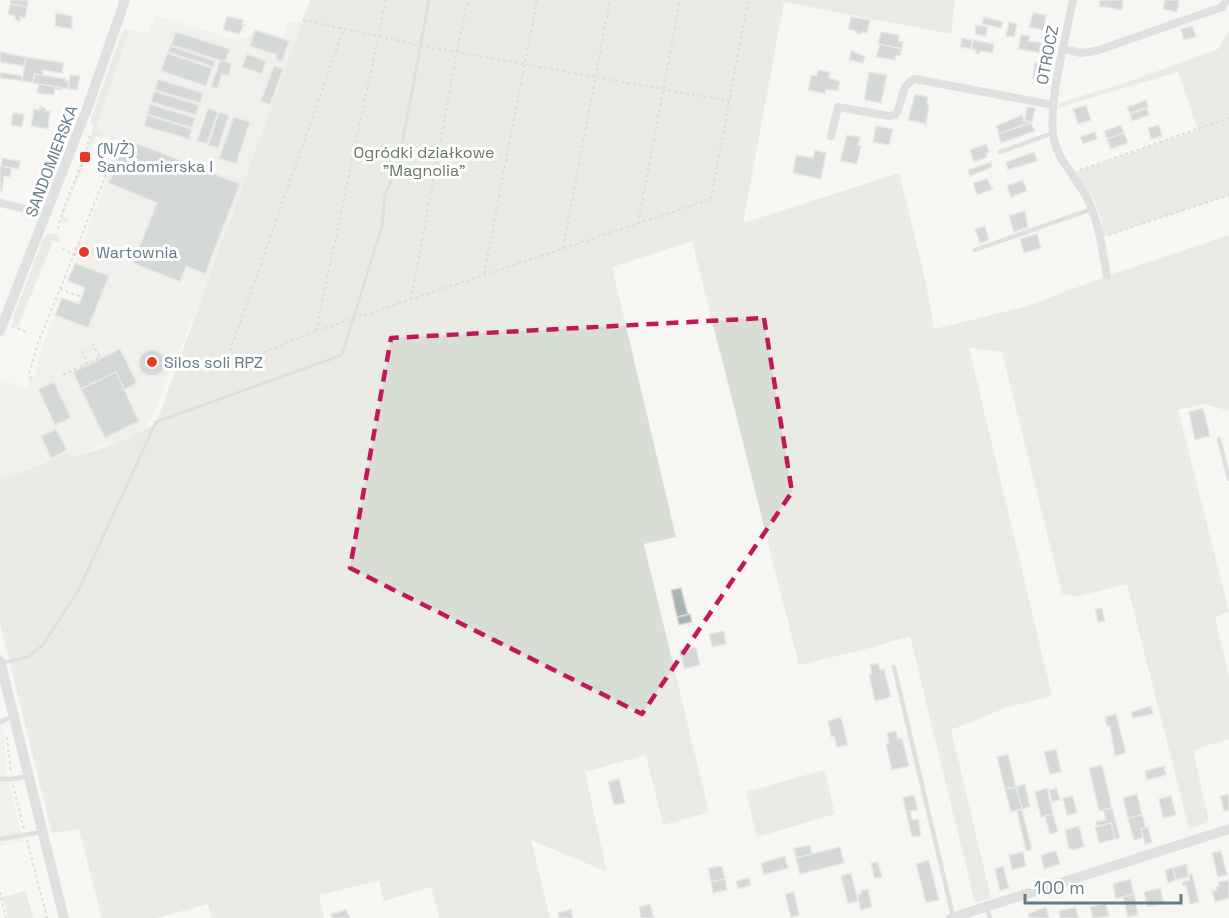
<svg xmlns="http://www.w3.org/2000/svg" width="1229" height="918" font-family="'Space Grotesk',sans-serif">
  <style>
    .built { fill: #e7e8e6 }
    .green { fill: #d9ded4 }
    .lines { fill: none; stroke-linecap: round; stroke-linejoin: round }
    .stream { stroke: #b9c7c9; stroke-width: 3 }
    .building { fill: #a8b3b6; stroke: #d8d8d6; stroke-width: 1.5 }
    .path { stroke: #bbbfc1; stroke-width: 2; stroke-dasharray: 3 3; stroke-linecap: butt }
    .service { stroke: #c1c7c9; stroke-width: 4.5 }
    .minor { stroke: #c1c7c9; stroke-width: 8 }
    .tertiary { stroke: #c1c7c9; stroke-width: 10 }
    .marked { fill: none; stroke: #c2185b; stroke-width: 4.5; stroke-dasharray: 12 8; stroke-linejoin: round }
    .poi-dot { fill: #e83821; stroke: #fff; stroke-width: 2 }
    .labels { text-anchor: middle; stroke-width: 6; stroke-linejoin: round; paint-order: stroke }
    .street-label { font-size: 16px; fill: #647a85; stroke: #fff }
    .poi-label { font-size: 16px; fill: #647a85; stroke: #fff; text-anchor: start }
    .park-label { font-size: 16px; fill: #667760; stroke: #fff }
  </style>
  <rect width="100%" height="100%" fill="#f7f6f3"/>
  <g class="built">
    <path d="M 155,15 L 229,38 L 250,37 L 253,28 L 283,37 L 287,21 L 302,23 L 211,274 L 152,417 L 143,430 L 126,438 L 70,457 L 68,452 L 0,480 L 0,380 L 27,387 L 29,380 L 34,376 L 43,345 L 62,298 L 79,304 L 85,288 L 68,281 L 78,255 L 76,253 L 79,245 L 82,245 L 118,149 L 108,145 L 109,136 L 95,131 L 129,31 L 149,34 Z"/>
    <path d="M 0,719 L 4,735 L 7,773 L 23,841 L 0,846 Z"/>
  </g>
  <g class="green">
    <path d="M 310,0 L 955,0 L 951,34 L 784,2 L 743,223 L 899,173 L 925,279 L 934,329 L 1028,306 L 1107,276 L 1229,235 L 1229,411 L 1204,404 L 1178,410 L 1229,612 L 1215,617 L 1229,677 L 1229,739 L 1193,750 L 1209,822 L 1189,829 L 1127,584 L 1078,596 L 1062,594 L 1002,352 L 969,348 L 1052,696 L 1008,707 L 951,730 L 991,898 L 975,903 L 910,636 L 859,651 L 799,665 L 692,241 L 612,267 L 676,537 L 644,544 L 709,812 L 663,825 L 646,755 L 585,772 L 607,872 L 531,840 L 550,918 L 439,918 L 431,887 L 384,901 L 379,881 L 319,895 L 324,918 L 212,918 L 208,904 L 157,918 L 102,918 L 79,829 L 52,833 L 0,623 L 0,480 L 37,466 L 68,452 L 71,457 L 103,448 L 126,438 L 164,420 L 157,421 Z"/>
    <path d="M 123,30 L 150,33 L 149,34 L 129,31 L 95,131 L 104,134 L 102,138 L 95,136 L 63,216 L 70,219 L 67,223 L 61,223 L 63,212 L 89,147 L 93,125 L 90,122 Z"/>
    <path d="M 1229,31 L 1229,195 L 1103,237 C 1102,207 1092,196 1075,172 L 1198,130 L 1178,72 L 1057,108 L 1060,103 L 1139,78 L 1218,49 Z"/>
    <path d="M 48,233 L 57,234 L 60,239 L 60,243 L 53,241 L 18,327 L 13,325 L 14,321 L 12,320 L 43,240 Z"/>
    <path d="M 824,770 L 835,814 L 757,837 L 746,792 Z"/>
    <path d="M 26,891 L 33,918 L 8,918 L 3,897 Z"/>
  </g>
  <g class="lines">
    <path class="stream" d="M 3,663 L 27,657 L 42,646 L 78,591 L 156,422 L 342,355 L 382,226 L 385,194 L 398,166 L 429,0"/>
  </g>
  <g class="building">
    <path d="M 11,0 L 28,0 L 27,7 L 10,4 Z"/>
    <path d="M 1100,0 L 1123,0 L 1122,10 L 1099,6 Z"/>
    <path d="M 1165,0 L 1179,0 L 1177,12 L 1163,9 Z"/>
    <path d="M 10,4 L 27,7 L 25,18 L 20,17 L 20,21 L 15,20 L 15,16 L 8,14 Z"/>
    <path d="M 56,13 L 72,16 L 72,29 L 55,26 Z"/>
    <path d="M 1033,13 L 1046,15 L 1044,30 L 1029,27 Z"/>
    <path d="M 227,16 L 243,20 L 242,25 L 244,25 L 239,34 L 223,30 Z"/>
    <path d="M 851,17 L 870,20 L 867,33 L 861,32 L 860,34 L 857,34 L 857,31 L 848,29 Z"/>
    <path d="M 984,17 L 1003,22 L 1001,28 L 982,24 Z"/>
    <path d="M 1009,22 L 1017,24 L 1014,37 L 1006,36 Z"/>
    <path d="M 976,25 L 987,27 L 986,36 L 975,34 Z"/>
    <path d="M 1192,26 L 1196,37 L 1184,40 L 1181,29 Z"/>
    <path d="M 255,30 L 289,41 L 282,61 L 276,59 L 277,55 L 250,46 Z"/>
    <path d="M 176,32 L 230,49 L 225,62 L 171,45 Z"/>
    <path d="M 881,32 L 899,35 L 898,41 L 903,42 L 902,49 L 878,44 Z"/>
    <path d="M 1021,35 L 1030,36 L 1029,41 L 1043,43 L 1044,39 L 1049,39 L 1047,54 L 1018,49 Z"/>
    <path d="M 962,38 L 973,40 L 971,49 L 960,47 Z"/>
    <path d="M 973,40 L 994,44 L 993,53 L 980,51 L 980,54 L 975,53 L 976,50 L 971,49 Z"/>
    <path d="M 878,44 L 902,49 L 900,56 L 896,55 L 895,60 L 876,57 L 880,45 Z"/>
    <path d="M 170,46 L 215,61 L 214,67 L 168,52 Z"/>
    <path d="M 851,51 L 865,56 L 863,63 L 849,60 Z"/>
    <path d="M 0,52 L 26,57 L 24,66 L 0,62 Z"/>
    <path d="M 167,53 L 212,68 L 206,86 L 161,71 Z"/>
    <path d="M 247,54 L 266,61 L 262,74 L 242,67 Z"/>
    <path d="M 26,57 L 64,63 L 62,73 L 43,70 L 43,76 L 35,74 L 33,83 L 22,81 Z"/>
    <path d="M 220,60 L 232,64 L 228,76 L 222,74 L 217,89 L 211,87 Z"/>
    <path d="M 1035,62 L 1049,65 L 1048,75 L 1045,75 L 1044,80 L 1033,78 Z"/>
    <path d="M 274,66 L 283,69 L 270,105 L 261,101 Z"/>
    <path d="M 818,70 L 830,72 L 829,78 L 840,81 L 838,91 L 826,89 L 825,94 L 808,90 L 811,75 L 817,76 Z"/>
    <path d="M 0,72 L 22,76 L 22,81 L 0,78 Z"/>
    <path d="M 869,72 L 887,75 L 881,103 L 864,100 Z"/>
    <path d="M 35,74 L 66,79 L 65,81 L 69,81 L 68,89 L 33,83 Z"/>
    <path d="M 70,75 L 80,76 L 77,90 L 68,89 Z"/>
    <path d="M 158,79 L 203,93 L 200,103 L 155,90 Z"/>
    <path d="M 39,84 L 62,88 L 62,90 L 55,89 L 54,95 L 37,93 Z"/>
    <path d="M 154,91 L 199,105 L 196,115 L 151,102 Z"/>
    <path d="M 915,94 L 928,97 L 927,104 L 929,105 L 926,124 L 908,120 Z"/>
    <path d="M 1146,100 L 1148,107 L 1130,113 L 1127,107 Z"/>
    <path d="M 150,104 L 195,118 L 192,128 L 147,114 Z"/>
    <path d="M 1086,105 L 1091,120 L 1078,124 L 1073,109 Z"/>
    <path d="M 40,107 L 46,108 L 45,111 L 50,111 L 48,129 L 31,126 L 34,109 L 40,110 Z"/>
    <path d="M 1027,107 L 1035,108 L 1032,122 L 1024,121 Z"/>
    <path d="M 208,108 L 218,112 L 207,144 L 197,141 Z"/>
    <path d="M 1147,108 L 1149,115 L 1132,121 L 1130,114 Z"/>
    <path d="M 219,112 L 229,115 L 218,148 L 208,145 Z"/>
    <path d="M 13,113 L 24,114 L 22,127 L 11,125 Z"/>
    <path d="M 147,115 L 192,129 L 189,139 L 144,126 Z"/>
    <path d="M 1022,115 L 1024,121 L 1032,122 L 999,134 L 996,126 Z"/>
    <path d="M 234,117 L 250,122 L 236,164 L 219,158 Z"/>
    <path d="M 1031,123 L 1035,131 L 1001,143 L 998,134 Z"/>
    <path d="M 1121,125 L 1124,133 L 1107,139 L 1104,131 Z"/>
    <path d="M 1159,125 L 1162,136 L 1151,139 L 1148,128 Z"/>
    <path d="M 876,126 L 893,129 L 889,145 L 873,142 Z"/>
    <path d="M 1095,132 L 1097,139 L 1083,144 L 1080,137 Z"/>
    <path d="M 1124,133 L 1128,143 L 1111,149 L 1107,139 Z"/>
    <path d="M 847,135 L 860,137 L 858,145 L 861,146 L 857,164 L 840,161 Z"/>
    <path d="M 126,139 L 240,184 L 205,274 L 186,266 L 180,282 L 133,263 L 157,203 L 109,183 Z"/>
    <path d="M 986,144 L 989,152 L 986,153 L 987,157 L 974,162 L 970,150 Z"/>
    <path d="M 815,150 L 826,153 L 821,179 L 793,173 L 796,155 L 813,158 Z"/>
    <path d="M 1034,152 L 1037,161 L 1008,170 L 1006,162 Z"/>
    <path d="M 2,158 L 20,161 L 19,169 L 1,166 Z"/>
    <path d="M 991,162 L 992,167 L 970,176 L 968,170 Z"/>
    <path d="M 0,166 L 11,168 L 10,177 L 4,176 L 2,191 L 0,191 Z"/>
    <path d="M 987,179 L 993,189 L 977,195 L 973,183 Z"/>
    <path d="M 1023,180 L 1027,191 L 1011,197 L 1007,186 Z"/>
    <path d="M 1025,211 L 1028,227 L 1014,232 L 1009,216 Z"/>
    <path d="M 985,226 L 989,240 L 980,243 L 975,229 Z"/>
    <path d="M 1037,234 L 1041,248 L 1024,253 L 1020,239 Z"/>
    <path d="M 79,245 L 93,250 L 89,259 L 76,253 Z"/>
    <path d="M 75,263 L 109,276 L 88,328 L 55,315 L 62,298 L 79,304 L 85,288 L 68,281 Z"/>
    <path d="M 120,349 L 137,383 L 124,390 L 116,372 L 81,389 L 73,372 Z"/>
    <circle cx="152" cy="363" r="13"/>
    <path d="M 116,372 L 139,421 L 105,438 L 81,389 Z"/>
    <path d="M 54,382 L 71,418 L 55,425 L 38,389 Z"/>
    <path d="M 1203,408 L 1210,436 L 1195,440 L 1189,412 Z"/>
    <path d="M 56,429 L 67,450 L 51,458 L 41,436 Z"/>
    <path d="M 681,588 L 688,615 L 677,617 L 671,590 Z"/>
    <path d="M 1102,608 L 1105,621 L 1098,622 L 1095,609 Z"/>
    <path d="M 690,614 L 692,622 L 679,625 L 677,617 Z"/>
    <path d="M 724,631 L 726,644 L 712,647 L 709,634 Z"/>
    <path d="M 696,647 L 700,665 L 684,669 L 680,650 Z"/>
    <path d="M 878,663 L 880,670 L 884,669 L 891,697 L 875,701 L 869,675 L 872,674 L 870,665 Z"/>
    <path d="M 1151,706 L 1153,714 L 1133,718 L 1131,712 Z"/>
    <path d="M 1116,714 L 1126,753 L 1115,756 L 1110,726 L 1107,727 L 1105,717 Z"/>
    <path d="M 841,717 L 848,745 L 837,747 L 834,736 L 831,737 L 828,721 Z"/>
    <path d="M 896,731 L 898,739 L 902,738 L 909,766 L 892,770 L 886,744 L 889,743 L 887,733 Z"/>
    <path d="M 1056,749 L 1061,772 L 1050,774 L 1044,752 Z"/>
    <path d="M 1008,754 L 1016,787 L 1005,789 L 997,757 Z"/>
    <path d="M 1102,765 L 1112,808 L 1099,811 L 1089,768 Z"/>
    <path d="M 1164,766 L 1166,775 L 1147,780 L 1145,771 Z"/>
    <path d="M 619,779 L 625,803 L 614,805 L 608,782 Z"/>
    <path d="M 1025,784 L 1030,807 L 1022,809 L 1016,787 Z"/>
    <path d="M 1016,787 L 1022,809 L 1011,812 L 1005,789 Z"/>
    <path d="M 1047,788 L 1053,814 L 1041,817 L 1035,792 Z"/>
    <path d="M 1057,788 L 1060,800 L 1052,802 L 1049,790 Z"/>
    <path d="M 1137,794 L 1142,815 L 1128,818 L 1123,798 Z"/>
    <path d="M 1229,794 L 1229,810 L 1224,811 L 1220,796 Z"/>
    <path d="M 914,795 L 918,810 L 906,812 L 903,798 Z"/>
    <path d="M 1073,796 L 1077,813 L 1067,815 L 1063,798 Z"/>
    <path d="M 1171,796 L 1176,815 L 1163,818 L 1159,799 Z"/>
    <path d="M 1112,808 L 1120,838 L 1115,839 L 1111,823 L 1097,827 L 1096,822 L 1106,820 L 1103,810 Z"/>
    <path d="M 1022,809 L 1032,850 L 1026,851 L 1017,811 Z"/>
    <path d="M 910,811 L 912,820 L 918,819 L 921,836 L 912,837 L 906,812 Z"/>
    <path d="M 1053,814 L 1058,832 L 1050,834 L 1045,816 Z"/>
    <path d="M 1142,815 L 1146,828 L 1141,829 L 1143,838 L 1134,840 L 1128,818 Z"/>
    <path d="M 1111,823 L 1115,839 L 1099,843 L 1095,827 Z"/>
    <path d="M 1079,826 L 1084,846 L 1075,850 L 1069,849 L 1065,830 Z"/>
    <path d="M 1148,827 L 1152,842 L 1145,844 L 1141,829 Z"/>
    <path d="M 810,845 L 812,854 L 796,858 L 794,848 Z"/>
    <path d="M 840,847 L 844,863 L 800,874 L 796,858 Z"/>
    <path d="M 1056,851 L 1060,864 L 1044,869 L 1041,855 Z"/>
    <path d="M 1221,851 L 1227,875 L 1218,877 L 1212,853 Z"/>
    <path d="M 1023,852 L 1026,866 L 1012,870 L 1009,855 Z"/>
    <path d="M 785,856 L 788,868 L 764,875 L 761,863 Z"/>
    <path d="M 929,860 L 939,900 L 926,903 L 916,864 Z"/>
    <path d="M 878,862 L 882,877 L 874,878 L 871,863 Z"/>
    <path d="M 1186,864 L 1189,877 L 1176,880 L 1173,868 Z"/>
    <path d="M 722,866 L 725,879 L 711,882 L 708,868 Z"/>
    <path d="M 1003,866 L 1009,888 L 1000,891 L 995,869 Z"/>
    <path d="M 1173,868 L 1176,880 L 1168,883 L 1165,870 Z"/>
    <path d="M 851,873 L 858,901 L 848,904 L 841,876 Z"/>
    <path d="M 1192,873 L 1199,902 L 1190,904 L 1186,885 L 1183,886 L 1182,882 L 1190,880 L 1188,875 Z"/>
    <path d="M 749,878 L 751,885 L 738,889 L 736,881 Z"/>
    <path d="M 725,879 L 727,890 L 713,893 L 711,882 Z"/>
    <path d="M 1130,879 L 1134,894 L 1116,899 L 1113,884 Z"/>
    <path d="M 1229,880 L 1229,898 L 1215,902 L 1212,891 L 1217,890 L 1216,887 L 1219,886 L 1218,882 Z"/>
    <path d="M 1160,888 L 1164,903 L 1148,907 L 1144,892 Z"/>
    <path d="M 868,889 L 872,907 L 861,910 L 857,895 L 861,894 L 861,891 Z"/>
    <path d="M 794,892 L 799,915 L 791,917 L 785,894 Z"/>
    <path d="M 1134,894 L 1138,915 L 1128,917 L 1123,897 Z"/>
    <path d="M 1106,903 L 1109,916 L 1093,918 L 1090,907 Z"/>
    <path d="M 650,904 L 654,918 L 641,918 L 639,907 Z"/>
    <path d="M 1046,907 L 1049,918 L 1029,918 L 1028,914 Z"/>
    <path d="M 1076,907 L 1078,918 L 1060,918 L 1059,911 Z"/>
    <path d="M 571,909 L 573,918 L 559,918 L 558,913 Z"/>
    <path d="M 346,910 L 350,918 L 332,918 L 331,914 Z"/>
  </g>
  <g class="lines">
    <g class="path">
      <path d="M 303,20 L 423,46 L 729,101"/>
      <path d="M 1080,170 L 1229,118"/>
      <path d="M 638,224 L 680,0"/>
      <path d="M 58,229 C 65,195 85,166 90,133"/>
      <path d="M 1108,235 L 1229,195"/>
      <path d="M 563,248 L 610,0"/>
      <path d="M 62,249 L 78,256"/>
      <path d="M 484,274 L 537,0"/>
      <path d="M 60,289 L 82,297"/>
      <path d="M 411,300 L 457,51 L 468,0"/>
      <path d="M 12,326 L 29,333"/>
      <path d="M 316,331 L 386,0"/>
      <path d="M 82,351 L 88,363"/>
      <path d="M 224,368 L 316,331 L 711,199 L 748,0"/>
      <path d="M 224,368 L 344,28"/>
      <path d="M 63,375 L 100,357 L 93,344"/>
      <path d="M 31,379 L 29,374 L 38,343 L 117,148"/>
      <path d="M 7,737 L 11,773"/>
      <path d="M 13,785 L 24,829"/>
      <path d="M 27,840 L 47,918"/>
      <path d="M 0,892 L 6,918"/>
    </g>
    <g class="service">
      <path d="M 1000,152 L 1053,133"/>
      <path d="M 975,250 L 1092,209"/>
      <path d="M 1219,439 L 1229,479"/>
      <path d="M 894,667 L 953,916"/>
      <path d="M 0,722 L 14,716"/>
      <path d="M 0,779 L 12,779 L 28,776"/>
      <path d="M 0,839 L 42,832"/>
      <path d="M 987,907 L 990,918"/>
    </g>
    <g class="minor">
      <path d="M 1073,0 C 1066,39 1047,103 1054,140 C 1059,161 1076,178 1086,196 C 1099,221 1102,249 1107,276"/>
      <path d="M 1064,49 L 1081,53 L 1096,51 L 1222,7 L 1227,0"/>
      <path d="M 831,136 L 838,107 L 889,116 L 895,115 C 904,103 899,85 915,79 L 1053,105"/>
      <path d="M 0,203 L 46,214"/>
    </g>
    <g class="tertiary">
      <path d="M 0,331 L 88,106 L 125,0"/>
      <path d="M 0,661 L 64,918"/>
      <path d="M 951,918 L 1229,829"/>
    </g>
  </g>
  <path d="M0 0H1229V918H0ZM 764,318 L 792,492 L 642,714 L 350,568 L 391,338 Z" fill="#f7f6f3" fill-opacity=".55" fill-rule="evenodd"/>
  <path class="marked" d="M 764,318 L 792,492 L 642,714 L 350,568 L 391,338 Z"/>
  <g class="poi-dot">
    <rect x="79" y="151" width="12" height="12" rx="3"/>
    <circle cx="84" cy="252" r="6"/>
    <circle cx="152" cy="362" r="6"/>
  </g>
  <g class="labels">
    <g class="street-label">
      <text transform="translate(1047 55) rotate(-79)" y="6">OTROCZ</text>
      <text transform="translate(51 161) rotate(-69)" y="6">SANDOMIERSKA</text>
    </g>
    <g class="poi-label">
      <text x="97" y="154">(N/Ż)<tspan x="97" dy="18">Sandomierska I</tspan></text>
      <text x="96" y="258">Wartownia</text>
      <text x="164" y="368">Silos soli RPZ</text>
    </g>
    <g class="park-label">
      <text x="424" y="158">Ogródki działkowe<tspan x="424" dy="18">"Magnolia"</tspan></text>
    </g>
  </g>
  <path d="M1025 894v9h156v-9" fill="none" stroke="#647a85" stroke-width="3"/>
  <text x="1034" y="894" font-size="18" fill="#647a85" stroke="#ffffff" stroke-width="4.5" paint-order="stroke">100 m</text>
</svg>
